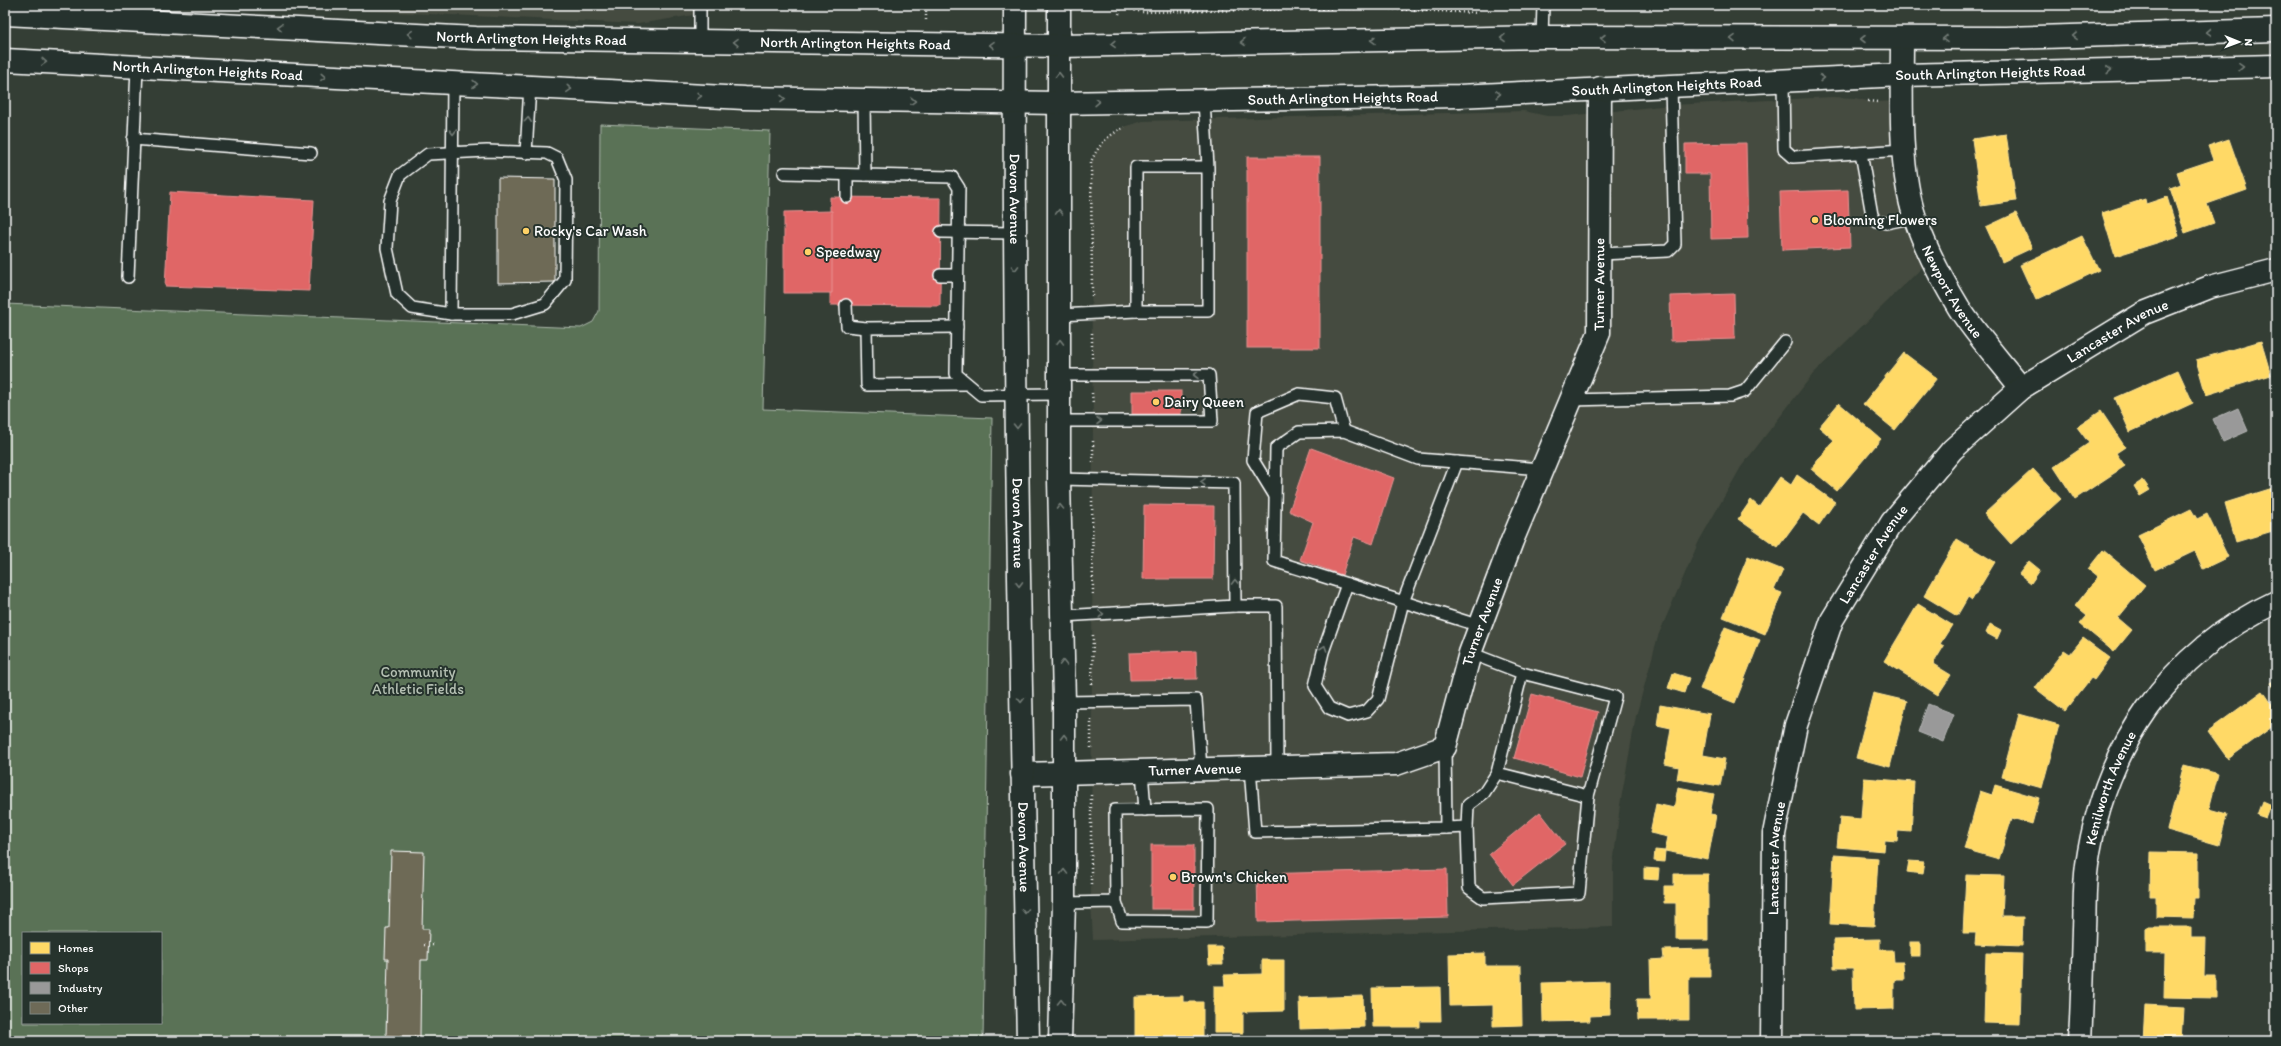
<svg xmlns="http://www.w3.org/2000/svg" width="2281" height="1046" font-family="Itim,sans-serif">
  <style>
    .built { fill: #454b3f }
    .green { fill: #5a7257; stroke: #acb8ab; fill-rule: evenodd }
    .homes { fill: #ffd966; stroke: #ffe494 }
    .shops { fill: #e06666; stroke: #e99494 }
    .industry { fill: #999; stroke: #b8b8b8 }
    .building { fill: #6e6a57; stroke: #fff }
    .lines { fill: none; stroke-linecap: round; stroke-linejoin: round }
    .service-casing { stroke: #fff; stroke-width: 14 }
    .minor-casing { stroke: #fff; stroke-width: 25 }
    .secondary-casing { stroke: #fff; stroke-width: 25 }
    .path { stroke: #fff; stroke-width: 2.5; stroke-dasharray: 1 3; stroke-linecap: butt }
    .service { stroke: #26332d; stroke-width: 11 }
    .minor { stroke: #26332d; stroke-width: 22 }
    .secondary { stroke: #26332d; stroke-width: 22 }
    .oneway { stroke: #727a76 }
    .poi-dot { fill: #ffd166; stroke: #26332d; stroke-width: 1.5 }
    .labels { text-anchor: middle; stroke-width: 4; stroke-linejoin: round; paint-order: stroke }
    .street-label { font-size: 15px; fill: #fff; stroke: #26332d }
    .poi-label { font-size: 15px; fill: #fff; stroke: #26332d; text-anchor: start }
    .park-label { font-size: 15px; fill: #b5c0b3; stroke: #26332d }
  </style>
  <rect width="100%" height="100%" fill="#343e35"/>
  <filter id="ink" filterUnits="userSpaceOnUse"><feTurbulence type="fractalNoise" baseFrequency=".025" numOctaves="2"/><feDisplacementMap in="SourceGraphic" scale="8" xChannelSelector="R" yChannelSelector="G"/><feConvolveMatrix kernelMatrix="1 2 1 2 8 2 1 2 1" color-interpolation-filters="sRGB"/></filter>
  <g filter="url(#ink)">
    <g class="built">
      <path d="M 241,5 L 700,5 L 700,14 L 638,24 Z"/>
      <path d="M 1832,97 L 1855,98 L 1871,102 L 1902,101 L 1932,258 L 1813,374 L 1741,467 L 1699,541 L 1658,636 L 1636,716 L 1620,805 L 1613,866 L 1613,927 L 1093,940 L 1091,902 L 1093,421 L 1090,180 L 1091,162 L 1097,149 L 1109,136 L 1124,127 L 1143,121 L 1524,111 L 1547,116 L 1567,116 L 1671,105 Z"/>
    </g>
    <path class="green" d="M 600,124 L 770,131 L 763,409 L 992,418 L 983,1041 L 5,1041 L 5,304 L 581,328 L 593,322 L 599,311 ZM 23,933 L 161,933 L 161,1023 L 23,1023 Z"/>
    <g class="homes">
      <path d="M 2006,134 L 2016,201 L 1981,206 L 1972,139 Z"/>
      <path d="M 2229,139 L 2247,190 L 2207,204 L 2214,223 L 2185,233 L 2170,188 L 2181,184 L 2177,172 L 2213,160 L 2208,146 Z"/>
      <path d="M 2276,160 L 2276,189 L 2273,161 Z"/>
      <path d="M 2167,197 L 2179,236 L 2115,256 L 2102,213 L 2145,199 L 2146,204 Z"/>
      <path d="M 2016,213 L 2032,248 L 2002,262 L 1986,227 Z"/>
      <path d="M 2082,236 L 2099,270 L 2036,300 L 2020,265 Z"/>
      <path d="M 2261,341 L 2271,375 L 2206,395 L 2196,360 Z"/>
      <path d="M 1904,353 L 1937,378 L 1895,430 L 1863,404 Z"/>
      <path d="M 2178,370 L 2193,403 L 2130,432 L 2115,398 Z"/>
      <path d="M 1839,403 L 1881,439 L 1837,491 L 1811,469 L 1834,440 L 1819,427 Z"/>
      <path d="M 2101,411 L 2125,447 L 2116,453 L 2125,466 L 2075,499 L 2054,467 L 2089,443 L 2077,427 Z"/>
      <path d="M 2033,469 L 2061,499 L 2011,544 L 1984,514 Z"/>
      <path d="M 1797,475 L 1835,502 L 1819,525 L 1803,513 L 1778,547 L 1738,519 L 1751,500 L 1759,507 L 1780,477 L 1791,485 Z"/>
      <path d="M 2143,480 L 2150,490 L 2140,496 L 2134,486 Z"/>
      <path d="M 2276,487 L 2276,530 L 2236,542 L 2225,503 Z"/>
      <path d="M 2191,509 L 2197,519 L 2207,514 L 2228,557 L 2203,569 L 2195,551 L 2155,570 L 2138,535 Z"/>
      <path d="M 1957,539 L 1995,562 L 1972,600 L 1968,597 L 1957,616 L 1924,596 Z"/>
      <path d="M 2103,550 L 2145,585 L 2118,618 L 2132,630 L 2114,652 L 2080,624 L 2087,616 L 2075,606 L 2098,577 L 2088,569 Z"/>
      <path d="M 1748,556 L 1783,570 L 1774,590 L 1782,593 L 1765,634 L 1723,617 Z"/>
      <path d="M 2029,561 L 2040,570 L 2031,583 L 2019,574 Z"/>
      <path d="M 1918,604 L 1952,625 L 1940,644 L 1944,646 L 1933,664 L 1951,675 L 1938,695 L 1884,661 Z"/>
      <path d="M 1990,624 L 2001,630 L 1997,639 L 1986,633 Z"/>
      <path d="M 1725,627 L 1760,640 L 1735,703 L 1700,689 Z"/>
      <path d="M 2083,638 L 2110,658 L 2094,680 L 2091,678 L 2065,711 L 2035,688 L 2064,650 L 2070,654 Z"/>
      <path d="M 1673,673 L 1689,678 L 1684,693 L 1668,688 Z"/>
      <path d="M 2276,678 L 2276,691 L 2270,682 Z"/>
      <path d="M 2263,691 L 2276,710 L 2276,724 L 2228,759 L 2208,731 Z"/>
      <path d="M 1873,693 L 1907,701 L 1890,767 L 1856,758 Z"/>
      <path d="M 1660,705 L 1710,714 L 1703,755 L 1725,759 L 1720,786 L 1677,779 L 1679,767 L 1665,764 L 1671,728 L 1657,725 Z"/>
      <path d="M 2019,714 L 2059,725 L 2042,788 L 2002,777 Z"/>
      <path d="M 2184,765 L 2218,774 L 2209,809 L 2227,814 L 2219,845 L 2167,830 Z"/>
      <path d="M 1864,778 L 1914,782 L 1911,832 L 1898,831 L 1897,841 L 1885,840 L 1884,851 L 1837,847 L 1840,817 L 1861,819 Z"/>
      <path d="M 1995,785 L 2039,798 L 2032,824 L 2012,818 L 1999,859 L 1964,849 L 1980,791 L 1992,795 Z"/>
      <path d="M 1678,787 L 1714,794 L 1710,814 L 1716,815 L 1708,859 L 1665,851 L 1668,837 L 1650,833 L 1656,804 L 1674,808 Z"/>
      <path d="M 2262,801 L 2271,805 L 2266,818 L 2257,815 Z"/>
      <path d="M 1655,850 L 1665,851 L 1664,862 L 1654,861 Z"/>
      <path d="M 2151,852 L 2198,853 L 2198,898 L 2194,898 L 2193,918 L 2156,917 L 2156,897 L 2150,897 Z"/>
      <path d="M 1834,855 L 1878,858 L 1874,926 L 1830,924 Z"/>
      <path d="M 1909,861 L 1924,862 L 1922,874 L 1907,872 Z"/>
      <path d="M 1644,868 L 1659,869 L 1658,880 L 1644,879 Z"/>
      <path d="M 1674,874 L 1708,874 L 1708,940 L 1676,940 L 1676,903 L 1664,903 L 1664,886 L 1674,886 Z"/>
      <path d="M 1966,875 L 2004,876 L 2002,917 L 2023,917 L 2022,946 L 1975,944 L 1976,933 L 1963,933 Z"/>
      <path d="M 2146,927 L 2191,927 L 2191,938 L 2205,938 L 2204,976 L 2216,976 L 2216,998 L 2164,997 L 2165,953 L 2146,953 Z"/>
      <path d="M 1880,939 L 1880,950 L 1893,950 L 1894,962 L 1903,962 L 1904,980 L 1894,980 L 1894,1009 L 1854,1010 L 1853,968 L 1834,968 L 1833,940 Z"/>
      <rect x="1910" y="942" width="10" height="14"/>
      <path d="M 1208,947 L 1222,947 L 1223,964 L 1209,964 Z"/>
      <path d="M 1710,949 L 1710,977 L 1689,977 L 1689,1020 L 1638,1020 L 1637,999 L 1651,999 L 1650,960 L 1664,959 L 1663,950 Z"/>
      <path d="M 1485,953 L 1485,966 L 1521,966 L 1522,1025 L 1493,1026 L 1493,1005 L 1450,1006 L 1449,954 Z"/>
      <path d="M 1986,953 L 2022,954 L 2020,1024 L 1984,1023 Z"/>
      <path d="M 1262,960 L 1284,960 L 1284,1011 L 1243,1012 L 1243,1033 L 1214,1033 L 1214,986 L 1225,986 L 1224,975 L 1262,974 Z"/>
      <path d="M 1610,981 L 1610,1015 L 1590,1016 L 1590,1021 L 1543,1022 L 1542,983 Z"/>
      <path d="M 1440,987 L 1441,1021 L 1420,1021 L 1420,1027 L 1373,1027 L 1372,988 Z"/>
      <path d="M 1183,996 L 1183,1002 L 1203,1002 L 1203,1036 L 1135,1036 L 1135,997 Z"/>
      <path d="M 1363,996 L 1364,1027 L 1300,1029 L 1299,998 Z"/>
      <path d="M 2145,1005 L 2183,1007 L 2181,1041 L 2143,1041 Z"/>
    </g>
    <g class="shops">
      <path d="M 1746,143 L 1748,238 L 1711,239 L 1710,174 L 1685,174 L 1685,144 Z"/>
      <rect x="1247" y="157" width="73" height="191"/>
      <path d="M 1848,190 L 1850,247 L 1782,250 L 1780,192 Z"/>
      <path d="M 170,192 L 314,200 L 309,291 L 165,286 Z"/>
      <path d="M 830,197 L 941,198 L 940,306 L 830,305 Z"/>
      <path d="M 832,211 L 832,293 L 784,293 L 784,212 Z"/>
      <path d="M 1734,294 L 1735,339 L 1671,341 L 1670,296 Z"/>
      <rect x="1132" y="391" width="49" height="23"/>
      <path d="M 1311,448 L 1394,478 L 1373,544 L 1354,537 L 1342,575 L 1300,560 L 1313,522 L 1289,511 Z"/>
      <path d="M 1144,505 L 1214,506 L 1213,579 L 1143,579 Z"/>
      <path d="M 1196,651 L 1197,679 L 1130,680 L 1129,653 Z"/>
      <path d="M 1532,694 L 1598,712 L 1580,777 L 1514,758 Z"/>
      <path d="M 1540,812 L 1565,844 L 1513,885 L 1489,854 Z"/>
      <rect x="1151" y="845" width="43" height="64"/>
      <path d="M 1447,869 L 1448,917 L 1258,922 L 1257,874 Z"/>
    </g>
    <g class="industry">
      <path d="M 2238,408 L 2248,431 L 2223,442 L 2213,419 Z"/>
      <path d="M 1928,704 L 1954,714 L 1943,742 L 1918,732 Z"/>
    </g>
    <g class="building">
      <path d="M 498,178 L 555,179 L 555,282 L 498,283 Z"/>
      <path d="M 391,851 L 424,852 L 422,929 L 429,929 L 428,960 L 421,960 L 420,1037 L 386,1036 L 388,959 L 385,959 L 386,928 L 389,928 Z"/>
    </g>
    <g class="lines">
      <defs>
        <g id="service">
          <path d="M 700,5 L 700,41"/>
          <path d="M 1542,37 L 1543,5"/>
          <path d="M 1783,80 L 1784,149 L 1793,157 L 1904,150"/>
          <path d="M 864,100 L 865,175 L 952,177 L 959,188 L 956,374 L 981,395 L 1059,394"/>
          <path d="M 1204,101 L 1208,167 L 1208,311 L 1136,311 L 1136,167 L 1208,167"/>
          <path d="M 133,139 L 311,153"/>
          <path d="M 487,151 L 547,153 L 557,158 L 566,180 L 565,280 L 545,304 L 512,314 L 451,314 L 412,308 L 397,294 L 387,248 L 390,201 L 400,175 L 428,154 Z"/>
          <path d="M 526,153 L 530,86"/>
          <path d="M 1861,153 L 1872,215 L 1876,221 L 1886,223 L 1915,217"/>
          <path d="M 784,173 L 865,175"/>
          <path d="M 847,175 L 847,197"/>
          <path d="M 941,232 L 1015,233"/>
          <path d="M 1600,254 L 1668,251 L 1675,244 L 1671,85"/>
          <path d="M 940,275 L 957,275"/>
          <path d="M 128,277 L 137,68"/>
          <path d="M 846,305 L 847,326 L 866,328"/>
          <path d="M 451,314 L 453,83"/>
          <path d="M 1060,315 L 1136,311"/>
          <path d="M 957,327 L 866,328 L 867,385 L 967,384"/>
          <path d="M 1059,375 L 1209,375 L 1212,421 L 1060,421"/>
          <path d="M 1571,400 L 1730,396 L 1745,391 L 1785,342"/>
          <path d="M 1059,479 L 1234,483 L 1235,606 L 1062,616"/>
          <path d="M 1275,496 L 1253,460 L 1257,412 L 1299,394 L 1335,398 L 1344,431"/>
          <path d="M 1347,584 L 1323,652 L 1315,686 L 1329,708 L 1348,716 L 1367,711 L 1378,699 L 1403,602 L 1457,462"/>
          <path d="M 1235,606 L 1276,606 L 1277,767"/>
          <path d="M 1480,626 L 1274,561 L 1276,448 L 1299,432 L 1344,431 L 1418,459 L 1542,469"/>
          <path d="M 1064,702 L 1196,700 L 1201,769"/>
          <path d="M 1250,768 L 1255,832 L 1446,828 L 1445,747"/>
          <path d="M 1142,771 L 1145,810"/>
          <path d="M 1497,773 L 1588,796"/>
          <path d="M 1467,827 L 1469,888 L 1483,898 L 1579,893 L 1588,796 L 1615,697 L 1522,673"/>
          <path d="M 1446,828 L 1467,827 L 1468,805 L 1484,793 L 1497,773 L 1522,673 L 1470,653"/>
          <path d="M 1064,903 L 1116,902 L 1115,810 L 1208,809 L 1207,922 L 1122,921 L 1116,902"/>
        </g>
        <g id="minor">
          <path id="s1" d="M 1902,39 C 1902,93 1898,167 1915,218 C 1926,250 1942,280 1959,308 C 1977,336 2001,362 2021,388"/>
          <path id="s2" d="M 1022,774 L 1396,764 L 1445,747 L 1470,653 L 1512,541 L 1599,333 L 1600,88"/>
          <path id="s3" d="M 1772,1041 L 1774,834 L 1796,725 L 1832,620 L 1892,522 L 1952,450 L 2021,388 L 2144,313 L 2210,287 L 2276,270"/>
          <path id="s4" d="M 2080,1041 C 2082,1004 2083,966 2084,929 C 2085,908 2084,886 2087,865 C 2103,750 2169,651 2276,602"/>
        </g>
        <g id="secondary">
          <path id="s5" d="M 1015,5 C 1013,350 1021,696 1028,1041"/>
          <path d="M 1059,5 L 1059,479 L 1064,702 L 1064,903 L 1060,1041"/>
          <path id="s6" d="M 5,14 L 476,38 L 1059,46 L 1542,37 L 2006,38 L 2276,30"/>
          <path id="s7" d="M 5,60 L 744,98 L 1058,103 L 1459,96 L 1902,75 L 2276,66"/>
        </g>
      </defs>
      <use href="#service" class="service-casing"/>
      <use href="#minor" class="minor-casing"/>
      <use href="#secondary" class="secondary-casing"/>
      <g class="path">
        <path d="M 1115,5 L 1142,12 L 1369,8 L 1479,13"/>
        <path d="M 1119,14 L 1121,8"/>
        <path d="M 926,20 L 926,5"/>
        <path d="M 1868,101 L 1878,102"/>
        <path d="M 1092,296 L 1091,162 C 1098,145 1108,135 1125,127"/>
        <path d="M 1092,358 L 1092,331"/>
        <path d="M 1092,393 L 1093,404"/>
        <path d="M 1093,462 L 1093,439"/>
        <path d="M 1092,497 L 1093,596"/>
        <path d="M 1092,684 L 1093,633"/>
        <path d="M 1091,748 L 1091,719"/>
        <path d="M 1091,884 L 1091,795"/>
        <path d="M 424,945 L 433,945"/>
      </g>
      <use href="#service" class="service"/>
      <use href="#minor" class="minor"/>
      <use href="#secondary" class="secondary"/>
    </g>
    <defs><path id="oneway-chevron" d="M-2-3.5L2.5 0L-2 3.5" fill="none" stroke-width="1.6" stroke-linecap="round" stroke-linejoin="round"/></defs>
    <g class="oneway">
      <use href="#oneway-chevron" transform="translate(280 27) rotate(-177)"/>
      <use href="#oneway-chevron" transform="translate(2209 32) rotate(178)"/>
      <use href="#oneway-chevron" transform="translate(410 34) rotate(-176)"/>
      <use href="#oneway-chevron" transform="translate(2075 36) rotate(178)"/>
      <use href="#oneway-chevron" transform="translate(1503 38) rotate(179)"/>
      <use href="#oneway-chevron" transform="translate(1603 38) rotate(180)"/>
      <use href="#oneway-chevron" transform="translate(1733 39) rotate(-179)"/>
      <use href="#oneway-chevron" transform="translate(1863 39) rotate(-180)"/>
      <use href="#oneway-chevron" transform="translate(1945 39) rotate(179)"/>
      <use href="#oneway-chevron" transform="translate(1373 40) rotate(179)"/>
      <use href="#oneway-chevron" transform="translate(736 42) rotate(-179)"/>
      <use href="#oneway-chevron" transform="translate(1243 42) rotate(179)"/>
      <use href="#oneway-chevron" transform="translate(1113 44) rotate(178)"/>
      <use href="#oneway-chevron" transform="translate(992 45) rotate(-179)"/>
      <use href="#oneway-chevron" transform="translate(44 62) rotate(3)"/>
      <use href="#oneway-chevron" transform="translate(2241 67) rotate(-2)"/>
      <use href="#oneway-chevron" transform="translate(2109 70) rotate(-2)"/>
      <use href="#oneway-chevron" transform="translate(1059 75) rotate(-89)"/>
      <use href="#oneway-chevron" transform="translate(323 77) rotate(3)"/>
      <use href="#oneway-chevron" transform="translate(1822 78) rotate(-2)"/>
      <use href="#oneway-chevron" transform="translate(475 84) rotate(2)"/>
      <use href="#oneway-chevron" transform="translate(569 89) rotate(4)"/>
      <use href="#oneway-chevron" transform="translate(1498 94) rotate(-3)"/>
      <use href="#oneway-chevron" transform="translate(699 96) rotate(2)"/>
      <use href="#oneway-chevron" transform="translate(783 99) rotate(1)"/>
      <use href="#oneway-chevron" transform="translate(913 101) rotate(2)"/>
      <use href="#oneway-chevron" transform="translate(1097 102) rotate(-1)"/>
      <use href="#oneway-chevron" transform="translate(528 120) rotate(-86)"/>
      <use href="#oneway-chevron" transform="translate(453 132) rotate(89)"/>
      <use href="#oneway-chevron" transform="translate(1059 212) rotate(-91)"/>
      <use href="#oneway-chevron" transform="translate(1015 268) rotate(89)"/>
      <use href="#oneway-chevron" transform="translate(1060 342) rotate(-89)"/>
      <use href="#oneway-chevron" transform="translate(1196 375) rotate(180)"/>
      <use href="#oneway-chevron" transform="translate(1099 421)"/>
      <use href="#oneway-chevron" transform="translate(1017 426) rotate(89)"/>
      <use href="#oneway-chevron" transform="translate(1203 482) rotate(-178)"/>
      <use href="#oneway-chevron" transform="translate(1060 507) rotate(-91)"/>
      <use href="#oneway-chevron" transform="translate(1235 582) rotate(-91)"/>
      <use href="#oneway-chevron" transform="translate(1019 584) rotate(89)"/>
      <use href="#oneway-chevron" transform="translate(1101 614) rotate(-4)"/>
      <use href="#oneway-chevron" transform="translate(1324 648) rotate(-71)"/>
      <use href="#oneway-chevron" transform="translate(1063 663) rotate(-91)"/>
      <use href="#oneway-chevron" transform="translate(1021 700) rotate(89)"/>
      <use href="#oneway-chevron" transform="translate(1064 737) rotate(-90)"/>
      <use href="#oneway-chevron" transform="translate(1064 872) rotate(-90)"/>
      <use href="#oneway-chevron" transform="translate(1025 911) rotate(89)"/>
      <use href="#oneway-chevron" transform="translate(1061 1002) rotate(-89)"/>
    </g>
  </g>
  <g class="poi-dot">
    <circle cx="1815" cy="220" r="4"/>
    <circle cx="526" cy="231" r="4"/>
    <circle cx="808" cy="252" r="4"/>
    <circle cx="1156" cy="402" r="4"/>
    <circle cx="1173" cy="877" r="4"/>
  </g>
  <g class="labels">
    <g class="street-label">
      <text dy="5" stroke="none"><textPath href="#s6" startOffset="527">North Arlington Heights Road</textPath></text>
      <text dy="5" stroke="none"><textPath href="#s6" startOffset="851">North Arlington Heights Road</textPath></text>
      <text dy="5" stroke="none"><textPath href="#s7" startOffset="203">North Arlington Heights Road</textPath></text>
      <text dy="5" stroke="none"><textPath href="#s7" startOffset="1987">South Arlington Heights Road</textPath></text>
      <text dy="5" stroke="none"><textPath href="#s7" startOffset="1663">South Arlington Heights Road</textPath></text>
      <text dy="5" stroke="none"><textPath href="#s7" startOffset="1339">South Arlington Heights Road</textPath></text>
      <text dy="5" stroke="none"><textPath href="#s5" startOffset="194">Devon Avenue</textPath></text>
      <text dy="5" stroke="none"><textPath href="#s2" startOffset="917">Turner Avenue</textPath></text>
      <text dy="5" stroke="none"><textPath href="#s1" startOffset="263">Newport Avenue</textPath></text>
      <text dy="5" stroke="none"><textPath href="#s3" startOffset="843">Lancaster Avenue</textPath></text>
      <text dy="5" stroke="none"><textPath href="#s5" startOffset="518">Devon Avenue</textPath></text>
      <text dy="5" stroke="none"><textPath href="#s3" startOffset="507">Lancaster Avenue</textPath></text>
      <text dy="5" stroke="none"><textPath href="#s2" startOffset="557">Turner Avenue</textPath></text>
      <text dy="5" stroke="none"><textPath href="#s2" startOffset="173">Turner Avenue</textPath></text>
      <text dy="5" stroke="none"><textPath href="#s4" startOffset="257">Kenilworth Avenue</textPath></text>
      <text dy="5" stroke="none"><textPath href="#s5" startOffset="842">Devon Avenue</textPath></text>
      <text dy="5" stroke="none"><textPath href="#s3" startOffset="183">Lancaster Avenue</textPath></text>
    </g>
    <g class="poi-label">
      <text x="1823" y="225">Blooming Flowers</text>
      <text x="534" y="236">Rocky's Car Wash</text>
      <text x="816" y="257">Speedway</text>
      <text x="1164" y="407">Dairy Queen</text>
      <text x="1181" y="882">Brown's Chicken</text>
    </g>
    <g class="park-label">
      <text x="418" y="677">Community<tspan x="418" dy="17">Athletic Fields</tspan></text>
    </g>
  </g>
  <rect width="2281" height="1046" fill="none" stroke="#26332d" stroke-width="20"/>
  <rect x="10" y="10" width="2261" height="1026" fill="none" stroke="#fff" stroke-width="1.5" filter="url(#ink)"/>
  <rect x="22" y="932" width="140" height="92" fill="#26332d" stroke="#7d8581"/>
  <rect x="30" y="942" width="20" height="12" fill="#ffd966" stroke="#7d8581"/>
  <text x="58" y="952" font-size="12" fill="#ffffff">Homes</text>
  <rect x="30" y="962" width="20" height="12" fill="#e06666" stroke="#7d8581"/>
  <text x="58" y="972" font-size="12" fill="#ffffff">Shops</text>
  <rect x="30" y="982" width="20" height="12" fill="#999999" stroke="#7d8581"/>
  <text x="58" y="992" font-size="12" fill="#ffffff">Industry</text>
  <rect x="30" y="1002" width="20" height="12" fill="#6e6a57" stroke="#7d8581"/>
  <text x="58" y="1012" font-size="12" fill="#ffffff">Other</text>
  <g transform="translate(2239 42) rotate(91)" stroke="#26332d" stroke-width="3" paint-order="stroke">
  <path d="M0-3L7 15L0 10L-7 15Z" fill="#ffffff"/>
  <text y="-6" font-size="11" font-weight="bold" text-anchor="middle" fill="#ffffff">N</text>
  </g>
</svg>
